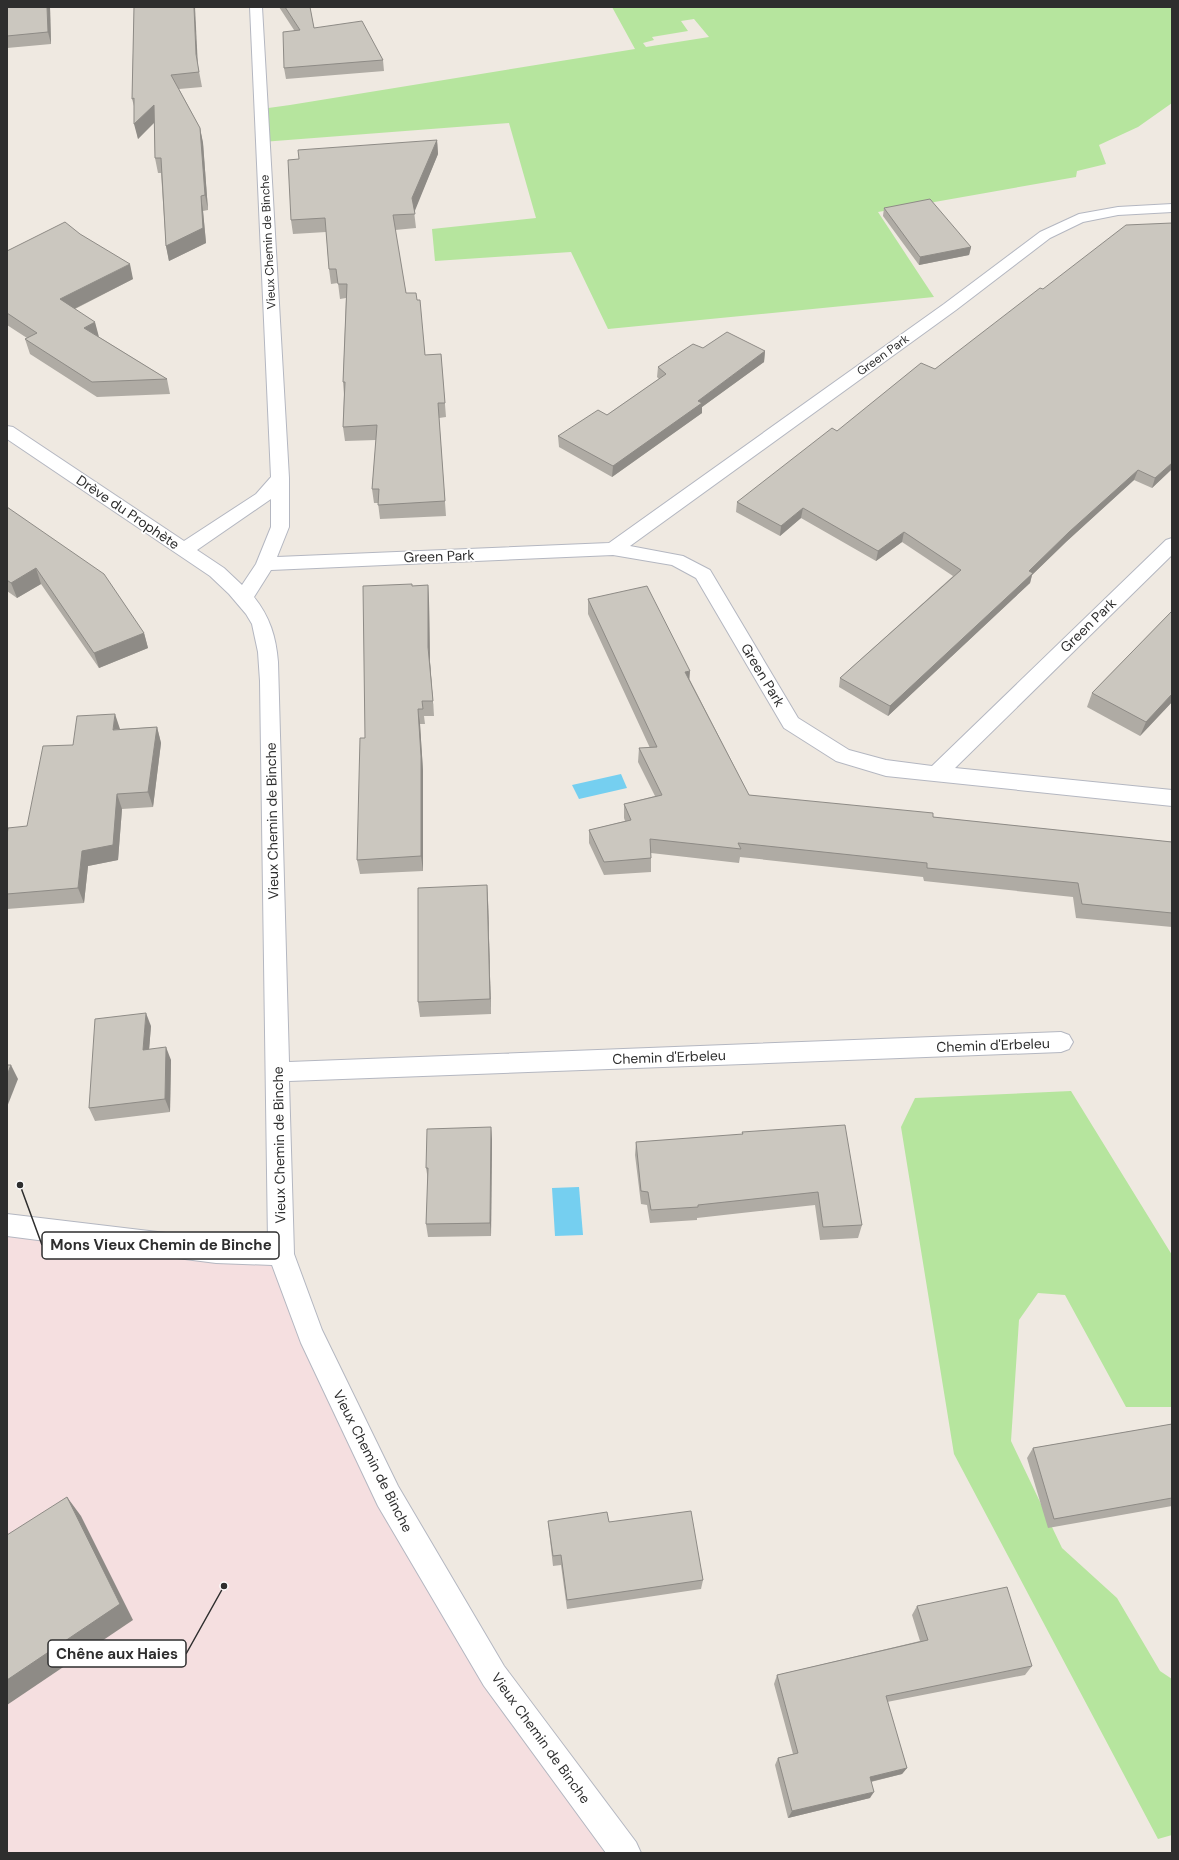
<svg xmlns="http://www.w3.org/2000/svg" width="1179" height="1860" font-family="'DM Sans',sans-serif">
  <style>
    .medical { fill: #f5dfe0 }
    .green { fill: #b6e59e; fill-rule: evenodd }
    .water { fill: #75cff0 }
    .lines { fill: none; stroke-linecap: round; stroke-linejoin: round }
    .minor-casing { stroke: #b4b7c1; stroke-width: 2 }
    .minor { fill: #fff; fill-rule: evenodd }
    .wall { fill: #afaba4 }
    .shaded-wall { fill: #8e8b86 }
    .building { fill: #cbc7bf; stroke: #8e8b86 }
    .labels { text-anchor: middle; stroke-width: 3.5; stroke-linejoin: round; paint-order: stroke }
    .far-street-label { font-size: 12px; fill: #2e2e2e; stroke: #fff }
    .street-label { font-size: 14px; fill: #2e2e2e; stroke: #fff }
    .leader { fill: none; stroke: #2e2e2e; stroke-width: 1.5 }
    .callout-dot { fill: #2e2e2e; stroke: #fff; stroke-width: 1.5 }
    .callout { fill: #fff; stroke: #2e2e2e; stroke-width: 1.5 }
    .callout-label { font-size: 15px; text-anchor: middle; font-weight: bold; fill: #2e2e2e }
  </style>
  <rect width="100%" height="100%" fill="#efe9e1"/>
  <path class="medical" d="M 7,1225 L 281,1254 L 388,1496 L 625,1853 L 7,1853 Z"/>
  <g class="green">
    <path d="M 612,7 L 1172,7 L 1172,103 L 1138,127 L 1099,145 L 1106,164 L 1077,171 L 1076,177 L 878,212 L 934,297 L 608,329 L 571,252 L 435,261 L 432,229 L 536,218 L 509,123 L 262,142 L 261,109 L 290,105 L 635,49 ZM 694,19 L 709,37 L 646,47 L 643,43 L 654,40 L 652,37 L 688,31 L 681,21 Z"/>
    <path d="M 1071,1091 L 1172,1255 L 1172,1407 L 1126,1407 L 1065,1295 L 1038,1293 L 1019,1320 L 1011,1441 L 1062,1548 L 1117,1598 L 1160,1671 L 1172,1679 L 1172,1835 L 1158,1839 L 954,1454 L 901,1127 L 915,1098 Z"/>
  </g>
  <g class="water">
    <path d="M 621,774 L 627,788 L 579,799 L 572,785 Z"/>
    <path d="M 579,1187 L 583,1235 L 555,1236 L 552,1188 Z"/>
  </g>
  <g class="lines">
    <defs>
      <path id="minor" d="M 250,7 L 262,7 L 289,478 L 289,527 L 277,557 L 609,543 L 944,304 L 1040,232 L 1079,214 L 1118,207 L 1172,204 L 1172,212 L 1118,215 L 1083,222 L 1050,238 L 956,310 L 630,546 L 683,556 L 710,570 L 798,718 L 849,750 L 886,760 L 932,766 L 1166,540 L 1172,538 L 1172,555 L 955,768 L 1172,790 L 1172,806 L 886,776 L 836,761 L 784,728 L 696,578 L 672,565 L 613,555 L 271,570 L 254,597 C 270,617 276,637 278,662 L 289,1062 L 1061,1032 L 1069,1035 L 1073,1042 L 1069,1049 L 1061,1052 L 289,1081 L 294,1254 L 322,1330 L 398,1486 L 504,1666 L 636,1842 L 641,1853 L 606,1853 L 484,1686 L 378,1506 L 301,1343 L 272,1265 L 216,1263 L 7,1236 L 7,1214 L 216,1239 L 268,1242 L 260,681 L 258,652 L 252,624 L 246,614 L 229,594 L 210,576 L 7,439 L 7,426 L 13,427 L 184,541 L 256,494 L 271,477 ZM 271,499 L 271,527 L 256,564 L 242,585 L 224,568 L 197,550 Z"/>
    </defs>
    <use href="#minor" class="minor-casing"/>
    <use href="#minor" class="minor"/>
  </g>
  <g class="wall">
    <path d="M 7,7 L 50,7 L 51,44 L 7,48 Z"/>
    <path d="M 134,7 L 198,66 L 202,87 L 179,89 L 200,128 L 203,143 L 208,210 L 203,211 L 206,243 L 169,261 L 166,246 L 161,173 L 158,173 L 155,158 L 154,122 L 138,139 L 134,106 L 132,99 Z"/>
    <path d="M 279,7 L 310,7 L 314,28 L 383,60 L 384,71 L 286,79 L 284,68 L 294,30 Z"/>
    <path d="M 437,140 L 438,154 L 414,211 L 416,228 L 395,230 L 406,293 L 417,300 L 425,355 L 441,354 L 446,417 L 439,418 L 446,516 L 380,519 L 378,503 L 374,503 L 372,489 L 376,440 L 345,441 L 343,427 L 344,395 L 343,382 L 346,298 L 340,299 L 338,283 L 331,284 L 329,269 L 326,232 L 293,234 L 291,220 L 299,159 Z"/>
    <path d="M 884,208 L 971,247 L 969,255 L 919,265 L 883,216 Z"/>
    <path d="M 1172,223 L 1172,469 L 1152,488 L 1134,480 L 1066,542 L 1032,575 L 1030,583 L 888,716 L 839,687 L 840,678 L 953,576 L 902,542 L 876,561 L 801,518 L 780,536 L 736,512 L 737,502 L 837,431 L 935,369 L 1043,289 Z"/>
    <path d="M 7,251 L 133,279 L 75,309 L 99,337 L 167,379 L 170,394 L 97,397 L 30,354 L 25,339 L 27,338 L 7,325 Z"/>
    <path d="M 703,348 L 765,351 L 764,362 L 702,407 L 702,413 L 612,477 L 559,447 L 558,436 L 607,415 L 659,379 L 657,377 L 658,367 Z"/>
    <path d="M 7,507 L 144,633 L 148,648 L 99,668 L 41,584 L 17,598 L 7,591 Z"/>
    <path d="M 428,585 L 429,601 L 430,662 L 434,716 L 424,716 L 425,724 L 420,724 L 423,771 L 423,871 L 360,874 L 357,860 L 365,738 L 412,586 Z"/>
    <path d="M 588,599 L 690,680 L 749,795 L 933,817 L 1172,842 L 1172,927 L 1076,918 L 1073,897 L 924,881 L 923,877 L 740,857 L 739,863 L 651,853 L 651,872 L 604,875 L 589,843 L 589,830 L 625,821 L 624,818 L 624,804 L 655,796 L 638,762 L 639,748 L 650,748 L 588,614 Z"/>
    <path d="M 1172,611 L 1172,702 L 1140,736 L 1087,707 L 1092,693 Z"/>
    <path d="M 157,727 L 161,743 L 153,807 L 122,809 L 118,860 L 88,866 L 84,903 L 7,909 L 7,836 L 27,826 L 73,745 L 120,729 Z"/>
    <path d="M 487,885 L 488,900 L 491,1014 L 420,1017 L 418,1002 Z"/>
    <path d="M 151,1026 L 149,1049 L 171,1060 L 170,1112 L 95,1121 L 89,1108 Z"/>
    <path d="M 491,1127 L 492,1141 L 491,1236 L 428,1237 L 426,1224 L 428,1180 L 426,1168 Z"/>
    <path d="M 742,1132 L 862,1225 L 858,1238 L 820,1240 L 815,1205 L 697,1218 L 697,1220 L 650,1223 L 647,1205 L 641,1204 L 635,1155 L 636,1142 L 742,1135 Z"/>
    <path d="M 1172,1424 L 1172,1506 L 1048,1528 L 1027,1458 L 1033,1448 Z"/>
    <path d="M 548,1521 L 609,1522 L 703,1580 L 701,1589 L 567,1609 L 561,1565 L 553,1566 L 549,1531 Z"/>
    <path d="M 917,1606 L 1032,1666 L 1025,1675 L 887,1702 L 907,1768 L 902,1774 L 871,1782 L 870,1798 L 788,1818 L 775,1765 L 778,1758 L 793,1754 L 774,1684 L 777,1675 L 920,1641 L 912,1615 Z"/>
  </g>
  <g class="shaded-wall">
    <path d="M 47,7 L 50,7 L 51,44 L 48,32 Z"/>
    <path d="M 194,7 L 195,7 L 198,68 L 196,54 Z"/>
    <path d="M 154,105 L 157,120 L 138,139 L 134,124 Z"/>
    <path d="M 200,128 L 203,143 L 208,210 L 205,195 Z"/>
    <path d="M 437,140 L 438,154 L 414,213 L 412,198 Z"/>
    <path d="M 201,196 L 203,211 L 206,243 L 169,261 L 166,246 Z"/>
    <path d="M 971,247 L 969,255 L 919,265 L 920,257 Z"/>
    <path d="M 130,264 L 133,279 L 64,314 L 60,299 Z"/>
    <path d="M 95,322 L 99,337 L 84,328 Z"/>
    <path d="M 765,351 L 764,362 L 702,407 L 702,413 L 612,477 L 613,466 L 698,401 Z"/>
    <path d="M 1172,463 L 1172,469 L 1152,488 L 1155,478 Z"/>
    <path d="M 1138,470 L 1134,480 L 1066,542 L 1032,575 L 1030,583 L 888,716 L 890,706 L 1069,532 Z"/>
    <path d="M 803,508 L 801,518 L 780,536 L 781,526 Z"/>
    <path d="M 904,532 L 902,542 L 876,561 L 878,551 Z"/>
    <path d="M 36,568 L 41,584 L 17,598 L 11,583 Z"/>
    <path d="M 428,585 L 429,601 L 430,662 L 434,716 L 428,647 Z"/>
    <path d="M 144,633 L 148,648 L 99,668 L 94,653 Z"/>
    <path d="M 690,671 L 689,685 L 685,672 Z"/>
    <path d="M 1172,694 L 1172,702 L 1140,736 L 1146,722 Z"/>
    <path d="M 418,709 L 420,724 L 423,771 L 423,871 L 421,856 Z"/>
    <path d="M 115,714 L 120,729 L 113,730 Z"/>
    <path d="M 157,727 L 161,743 L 153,807 L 148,792 Z"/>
    <path d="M 117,794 L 122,809 L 118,860 L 88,866 L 84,903 L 78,888 L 82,851 Z"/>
    <path d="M 487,885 L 488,900 L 491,1014 L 490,999 Z"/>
    <path d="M 146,1013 L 151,1026 L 148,1063 L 143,1050 Z"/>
    <path d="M 166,1047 L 171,1060 L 170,1112 L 165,1099 Z"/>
    <path d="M 11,1065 L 18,1079 L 7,1107 L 7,1075 Z"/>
    <path d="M 491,1127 L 492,1141 L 491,1236 L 490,1223 Z"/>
    <path d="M 67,1497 L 81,1516 L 133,1620 L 7,1705 L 7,1680 Z"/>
    <path d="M 907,1768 L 902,1774 L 865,1783 L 870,1777 Z"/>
    <path d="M 874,1792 L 870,1798 L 788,1818 L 792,1811 Z"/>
  </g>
  <g class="building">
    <path d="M 7,7 L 47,7 L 48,32 L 7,36 Z"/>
    <path d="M 134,7 L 194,7 L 196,54 L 199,72 L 171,75 L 200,128 L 205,195 L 201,196 L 203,228 L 166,246 L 161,158 L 155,158 L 154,105 L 134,124 L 134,98 L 132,99 Z"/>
    <path d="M 285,7 L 310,7 L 314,28 L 362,21 L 383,60 L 284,68 L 283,32 L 300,30 Z"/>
    <path d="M 437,140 L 412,198 L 415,214 L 393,215 L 406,293 L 416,293 L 417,300 L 420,300 L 425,355 L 441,354 L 445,403 L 438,403 L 445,501 L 378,505 L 379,489 L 372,489 L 377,425 L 343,427 L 345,382 L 343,382 L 347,284 L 338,284 L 336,269 L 329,269 L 325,218 L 291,220 L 288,160 L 299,159 L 298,150 Z"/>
    <path d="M 930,199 L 971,247 L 920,257 L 884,208 Z"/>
    <path d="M 65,222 L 80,234 L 130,264 L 60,299 L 95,322 L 84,328 L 167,379 L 92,382 L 25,339 L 37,333 L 7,313 L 7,251 Z"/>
    <path d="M 1172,223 L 1172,463 L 1155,478 L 1138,470 L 1069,532 L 1029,571 L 1033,573 L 890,706 L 840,678 L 961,570 L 904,532 L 878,551 L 803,508 L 781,526 L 737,502 L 832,428 L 837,431 L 921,363 L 935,369 L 1040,288 L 1043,289 L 1126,225 Z"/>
    <path d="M 727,332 L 765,351 L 698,401 L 702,403 L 613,466 L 558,436 L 598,410 L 607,415 L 666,374 L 658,367 L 693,344 L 703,348 Z"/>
    <path d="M 7,507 L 104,574 L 144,633 L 94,653 L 36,568 L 11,583 L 7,580 Z"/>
    <path d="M 412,584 L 412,586 L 428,585 L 428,647 L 433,701 L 422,701 L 423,709 L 418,709 L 421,756 L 421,856 L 357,860 L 360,738 L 365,738 L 363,586 Z"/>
    <path d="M 647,586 L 690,671 L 685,672 L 749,795 L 933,813 L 933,817 L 1172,842 L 1172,913 L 1082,904 L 1078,883 L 927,868 L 927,863 L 738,843 L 741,849 L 650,839 L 651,858 L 604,862 L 589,830 L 631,820 L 624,804 L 662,795 L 639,748 L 657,747 L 588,599 Z"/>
    <path d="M 1172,611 L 1172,694 L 1146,722 L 1092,693 Z"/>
    <path d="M 115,714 L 113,730 L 157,727 L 148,792 L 117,794 L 113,845 L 82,851 L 78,888 L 7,894 L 7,836 L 8,828 L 27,826 L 43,746 L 73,745 L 77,716 Z"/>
    <path d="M 487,885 L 490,999 L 418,1002 L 418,888 Z"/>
    <path d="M 146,1013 L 143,1050 L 166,1047 L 165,1099 L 89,1108 L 95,1019 Z"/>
    <path d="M 7,1065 L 11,1065 L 7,1075 Z"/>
    <path d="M 845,1125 L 862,1225 L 823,1227 L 818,1192 L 698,1205 L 698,1207 L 651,1210 L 648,1192 L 641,1191 L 636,1142 L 743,1134 L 742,1132 Z"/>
    <path d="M 491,1127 L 490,1223 L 426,1224 L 428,1168 L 426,1168 L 427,1129 Z"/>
    <path d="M 1172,1424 L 1172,1498 L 1054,1519 L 1033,1448 Z"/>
    <path d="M 67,1497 L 120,1604 L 7,1680 L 7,1535 Z"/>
    <path d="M 691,1511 L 703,1580 L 567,1600 L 561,1555 L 553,1556 L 548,1521 L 607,1512 L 609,1522 Z"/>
    <path d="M 1007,1587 L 1032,1666 L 886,1696 L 907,1768 L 870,1777 L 874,1792 L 792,1811 L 778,1758 L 798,1753 L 777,1675 L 928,1640 L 917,1606 Z"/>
  </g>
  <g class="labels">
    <g class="far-street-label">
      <text transform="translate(268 242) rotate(-93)" y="4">Vieux Chemin de Binche</text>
      <text transform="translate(883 355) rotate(-36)" y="4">Green Park</text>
    </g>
    <g class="street-label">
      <text transform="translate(128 512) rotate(34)" y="5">Drève du Prophète</text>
      <text transform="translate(439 556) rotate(-2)" y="5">Green Park</text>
      <text transform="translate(1088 625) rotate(-44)" y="5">Green Park</text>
      <text transform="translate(763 675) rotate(59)" y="5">Green Park</text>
      <text transform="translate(272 821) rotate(-91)" y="5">Vieux Chemin de Binche</text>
      <text transform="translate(993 1045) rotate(-2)" y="5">Chemin d'Erbeleu</text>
      <text transform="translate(669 1057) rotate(-2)" y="5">Chemin d'Erbeleu</text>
      <text transform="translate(279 1145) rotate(-91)" y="5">Vieux Chemin de Binche</text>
      <text transform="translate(373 1461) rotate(63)" y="5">Vieux Chemin de Binche</text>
      <text transform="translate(541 1738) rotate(54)" y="5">Vieux Chemin de Binche</text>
    </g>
  </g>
  <path class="leader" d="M20 1185L42 1245M224 1586L186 1654"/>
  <g class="callout-dot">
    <circle cx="20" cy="1185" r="4"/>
    <circle cx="224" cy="1586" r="4"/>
  </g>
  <g class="callout">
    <rect x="42" y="1232" width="237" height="27" rx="4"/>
    <rect x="48" y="1640" width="138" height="27" rx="4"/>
  </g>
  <g class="callout-label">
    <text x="161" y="1250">Mons Vieux Chemin de Binche</text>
    <text x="117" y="1659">Chêne aux Haies</text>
  </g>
  <rect width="1179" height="1860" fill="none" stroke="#2e2e2e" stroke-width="16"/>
</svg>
